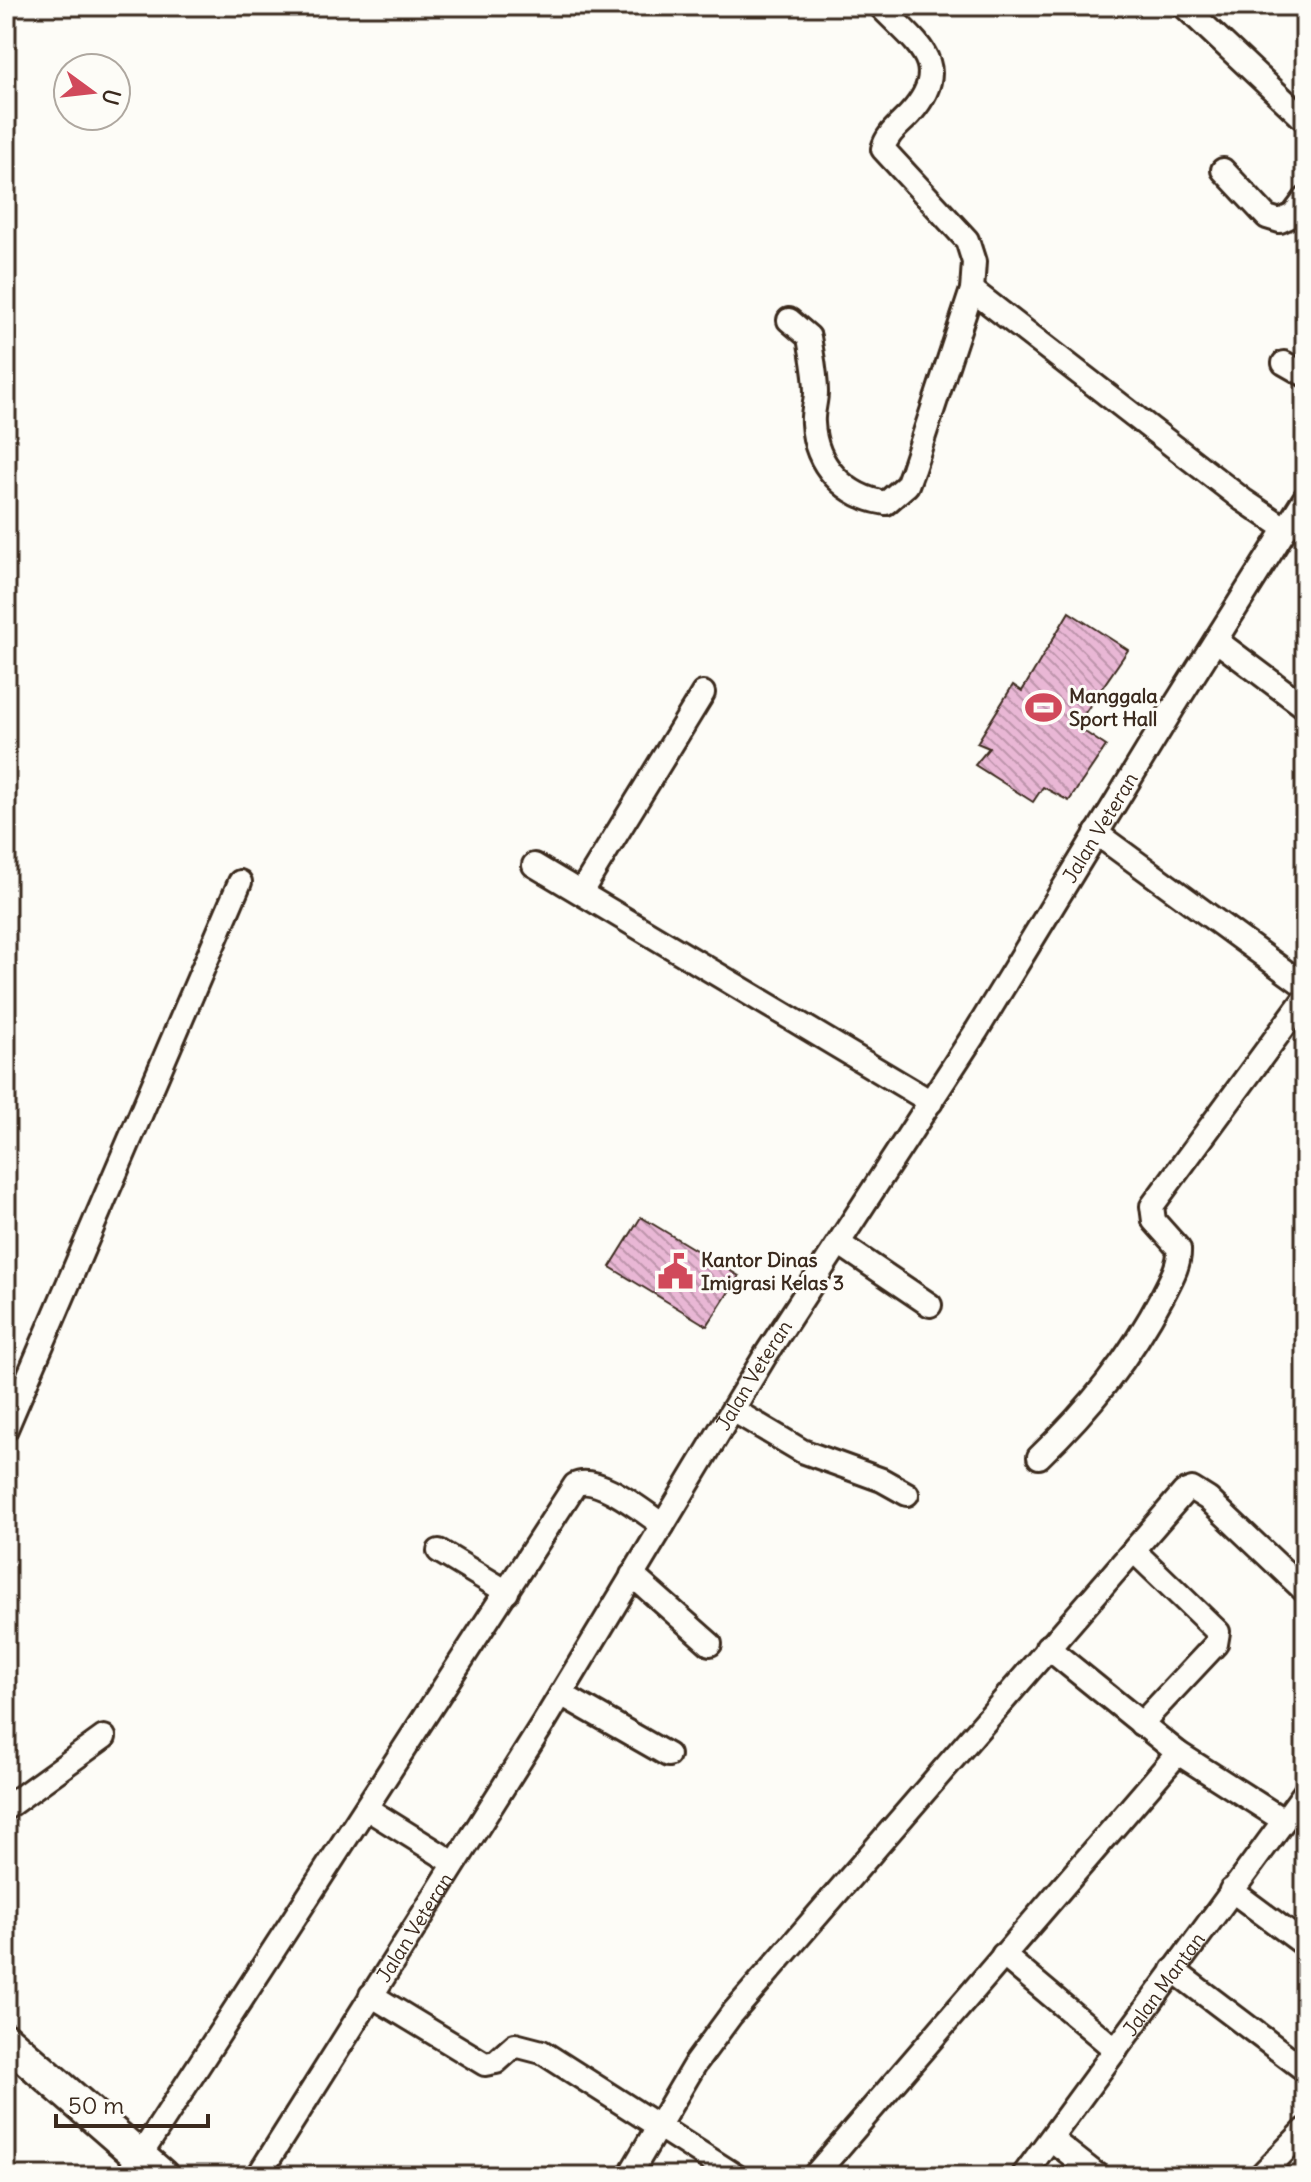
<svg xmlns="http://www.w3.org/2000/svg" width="1311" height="2182" font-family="Delius,sans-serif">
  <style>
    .building { fill: url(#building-back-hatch); stroke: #3b2a1e; stroke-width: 2 }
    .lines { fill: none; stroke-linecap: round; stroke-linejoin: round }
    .minor-casing { stroke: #3b2a1e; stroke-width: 28 }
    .highway-casing { stroke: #3b2a1e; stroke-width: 38 }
    .minor { stroke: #fdfcf7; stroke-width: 22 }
    .highway { stroke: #fdfcf7; stroke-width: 32 }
    .labels { text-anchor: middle; stroke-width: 6; stroke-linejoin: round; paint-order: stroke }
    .poi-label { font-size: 20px; font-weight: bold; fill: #3b2a1e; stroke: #fdfcf7; text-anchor: start }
    .street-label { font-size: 20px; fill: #3b2a1e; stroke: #fdfcf7 }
  </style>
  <defs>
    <pattern id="building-back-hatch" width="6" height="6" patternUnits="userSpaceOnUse" patternTransform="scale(2)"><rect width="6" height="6" fill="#e9b7d5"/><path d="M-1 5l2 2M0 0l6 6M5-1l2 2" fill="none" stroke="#be95ac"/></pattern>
  </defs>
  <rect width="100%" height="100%" fill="#fdfcf7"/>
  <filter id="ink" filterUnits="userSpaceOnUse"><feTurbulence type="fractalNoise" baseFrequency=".0125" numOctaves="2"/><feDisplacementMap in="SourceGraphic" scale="16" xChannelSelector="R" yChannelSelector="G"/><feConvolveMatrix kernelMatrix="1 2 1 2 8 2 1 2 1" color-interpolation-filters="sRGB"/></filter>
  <g filter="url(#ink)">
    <g class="building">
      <path d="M 1069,612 L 1128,650 L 1076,726 L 1106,746 L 1069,801 L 1043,787 L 1033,802 L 975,765 L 989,748 L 977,743 L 1013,685 L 1022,691 Z"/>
      <path d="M 641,1217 L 739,1276 L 707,1326 L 610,1267 Z"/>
    </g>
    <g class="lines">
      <defs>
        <g id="minor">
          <path d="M 1184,6 L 1305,120"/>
          <path d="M 1223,170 L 1267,217 L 1280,221 L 1293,215 L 1305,199"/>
          <path d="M 972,290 L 1243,500 L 1286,529"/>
          <path d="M 789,320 L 809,337 C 812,356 816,373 816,392 C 816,402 812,413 813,423 C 815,465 845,497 886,503 L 907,485 L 913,469 L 972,290 L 974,262 L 967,240 L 883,149 C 887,133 900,125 910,114 C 955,64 915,43 880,6"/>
          <path d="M 1284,363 L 1305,375"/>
          <path d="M 1217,641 L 1305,707"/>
          <path d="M 1096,833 L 1305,986"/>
          <path d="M 534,865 L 931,1102"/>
          <path d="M 581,892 L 703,693"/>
          <path d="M 840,1244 L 930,1305"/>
          <path d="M 733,1410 L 802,1451 L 882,1480 L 907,1494"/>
          <path d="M 6,1429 L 240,882"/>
          <path d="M 1039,1457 C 1090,1408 1130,1358 1163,1295 C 1170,1281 1180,1265 1179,1249 L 1154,1221 L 1152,1206 L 1305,998"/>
          <path d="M 439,1551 L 507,1592"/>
          <path d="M 1134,1551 L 1218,1632 L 1216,1644 L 1141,1724"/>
          <path d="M 632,1575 L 710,1644"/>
          <path d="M 561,1694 L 668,1755"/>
          <path d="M 1178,1753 L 1283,1820"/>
          <path d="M 6,1808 L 104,1737"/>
          <path d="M 366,1808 L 454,1863"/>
          <path d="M 1231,1890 L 1305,1945"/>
          <path d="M 1003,1955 L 1116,2050"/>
          <path d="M 1173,1970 L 1305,2070"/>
          <path d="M 371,1995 L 485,2064 L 496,2062 L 515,2045 L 542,2052 L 736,2176"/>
          <path d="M 1051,2139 L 1098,2176"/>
          <path d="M 127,2176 L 575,1485 C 597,1473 643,1512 663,1525"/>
          <path id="s1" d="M 258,2176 L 543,1724 L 765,1356 L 977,1030 L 1173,708 L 1305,498"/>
          <path d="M 629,2176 L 695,2064 L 731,2015 L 1184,1492 L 1192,1489 L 1208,1499 L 1305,1591"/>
          <path d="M 814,2176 L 1178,1753 L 1047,1647"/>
          <path id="s2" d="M 1023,2176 L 1305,1792"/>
          <path d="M 1260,2176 L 1305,2130"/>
        </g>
        <path id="highway" d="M 6,2040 L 162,2176"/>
      </defs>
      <use href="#minor" class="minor-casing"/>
      <use href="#highway" class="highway-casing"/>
      <use href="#minor" class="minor"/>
      <use href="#highway" class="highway"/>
    </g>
  </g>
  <defs>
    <symbol id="stadium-bare" viewBox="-9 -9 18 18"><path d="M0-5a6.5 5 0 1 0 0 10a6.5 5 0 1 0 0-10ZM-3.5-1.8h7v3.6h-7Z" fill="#d1495b" stroke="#fdfcf7" stroke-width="2.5" paint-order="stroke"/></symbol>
    <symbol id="civic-bare" viewBox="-9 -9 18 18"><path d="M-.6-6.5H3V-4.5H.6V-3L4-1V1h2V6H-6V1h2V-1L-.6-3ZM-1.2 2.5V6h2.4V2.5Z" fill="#d1495b" stroke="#fdfcf7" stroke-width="2.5" paint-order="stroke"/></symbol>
  </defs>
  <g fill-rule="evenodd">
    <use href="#stadium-bare" x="1018" y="682" width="51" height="51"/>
    <use href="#civic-bare" x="650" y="1246" width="51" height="51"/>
  </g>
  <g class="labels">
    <g class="poi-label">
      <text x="1069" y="703">Manggala<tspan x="1069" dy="23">Sport Hall</tspan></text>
      <text x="701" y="1267">Kantor Dinas<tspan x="701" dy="23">Imigrasi Kelas 3</tspan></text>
    </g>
    <g class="street-label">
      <text dy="7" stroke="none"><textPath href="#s1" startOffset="1590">Jalan Veteran</textPath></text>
      <text dy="7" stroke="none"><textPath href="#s1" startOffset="942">Jalan Veteran</textPath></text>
      <text dy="7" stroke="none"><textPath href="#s1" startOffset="294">Jalan Veteran</textPath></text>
      <text dy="7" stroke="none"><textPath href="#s2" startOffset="238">Jalan Mantan</textPath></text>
    </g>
  </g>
  <rect width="1311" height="2182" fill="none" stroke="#fdfcf7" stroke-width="32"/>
  <rect x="16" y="16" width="1279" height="2150" fill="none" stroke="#3b2a1e" stroke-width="3" filter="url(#ink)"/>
  <g transform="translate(92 92) rotate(105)"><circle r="38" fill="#fdfcf7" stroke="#afa8a0" stroke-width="2"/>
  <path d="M0-6L14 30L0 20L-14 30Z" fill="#d1495b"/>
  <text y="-12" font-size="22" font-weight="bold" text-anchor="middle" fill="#3b2a1e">U</text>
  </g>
  <path d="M56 2114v12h152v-12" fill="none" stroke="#3b2a1e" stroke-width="4"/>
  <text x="68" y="2114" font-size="24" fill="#3b2a1e" stroke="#fdfcf7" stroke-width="6" paint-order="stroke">50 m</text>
</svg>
